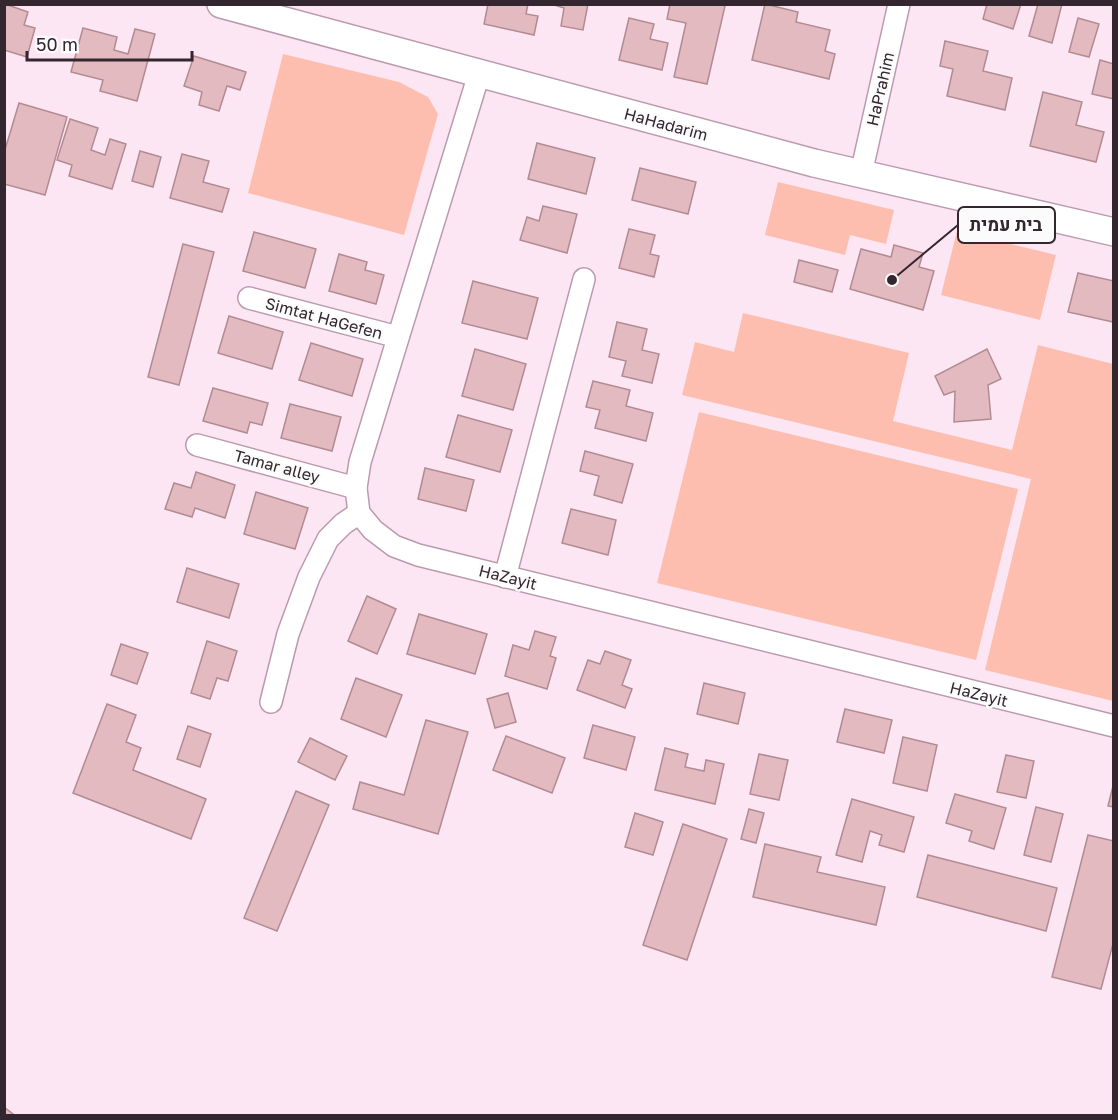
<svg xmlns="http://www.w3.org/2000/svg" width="1118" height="1120" font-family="'Golos Text',Heebo,sans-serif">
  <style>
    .green { fill: #fdbeb0 }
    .building { fill: #e3bac0; stroke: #b28b92; stroke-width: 1.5 }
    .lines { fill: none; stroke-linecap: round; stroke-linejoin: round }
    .minor-casing { stroke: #bb9aae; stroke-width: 24 }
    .tertiary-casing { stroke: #bb9aae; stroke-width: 30 }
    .minor { stroke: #fff; stroke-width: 21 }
    .tertiary { stroke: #fff; stroke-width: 27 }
    .labels { text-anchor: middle; stroke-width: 5; stroke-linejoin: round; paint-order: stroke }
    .street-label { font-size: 16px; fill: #33262e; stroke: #fbfbfb }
    .leader { fill: none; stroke: #33262e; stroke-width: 2 }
    .callout-dot { fill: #33262e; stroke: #fbfbfb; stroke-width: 2 }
    .callout { fill: #fbfbfb; stroke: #33262e; stroke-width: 2 }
    .callout-label { font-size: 18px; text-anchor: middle; font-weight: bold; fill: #33262e }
  </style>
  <rect width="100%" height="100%" fill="#fce6f3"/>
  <g class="green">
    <path d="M 283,54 L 399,82 L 428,97 L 438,114 L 404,235 L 248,193 Z"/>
    <path d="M 778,182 L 894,210 L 886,244 L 850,235 L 845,255 L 765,235 Z"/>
    <path d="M 957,231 L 1056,255 L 1040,320 L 941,295 Z"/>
    <path d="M 743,313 L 909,353 L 893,421 L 1012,450 L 1038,345 L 1113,364 L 1113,701 L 985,670 L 1031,479 L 682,395 L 695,342 L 734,352 Z"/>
    <path d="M 699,412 L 1018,489 L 976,660 L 657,583 Z"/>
  </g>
  <g class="building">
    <path d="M 5,4 L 28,12 L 24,25 L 35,28 L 27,57 L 4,50 Z"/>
    <path d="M 488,4 L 528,4 L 526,14 L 538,16 L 534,35 L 484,24 Z"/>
    <path d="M 551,4 L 588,4 L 583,30 L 561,26 L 564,8 Z"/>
    <path d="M 670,4 L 719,4 L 725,6 L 707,84 L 674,77 L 686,23 L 667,19 Z"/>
    <path d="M 765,4 L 798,12 L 796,22 L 830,30 L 825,51 L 835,54 L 829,79 L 752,60 Z"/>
    <path d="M 987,4 L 1021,4 L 1013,29 L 983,19 Z"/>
    <path d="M 1038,4 L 1062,4 L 1052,43 L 1029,36 Z"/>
    <path d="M 629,18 L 654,24 L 650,39 L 668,43 L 662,70 L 619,60 Z"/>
    <path d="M 1078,18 L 1099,24 L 1089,57 L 1069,52 Z"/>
    <path d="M 83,28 L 117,37 L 114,50 L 128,54 L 135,29 L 155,34 L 137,101 L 100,91 L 103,80 L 71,72 Z"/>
    <path d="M 945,41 L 988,51 L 983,71 L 1012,78 L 1005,110 L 947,96 L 953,69 L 940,66 Z"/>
    <path d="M 194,56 L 246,72 L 240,90 L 227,86 L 219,111 L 199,105 L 202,92 L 184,86 Z"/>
    <path d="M 1100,60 L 1114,64 L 1114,99 L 1092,94 Z"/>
    <path d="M 1043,92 L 1082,102 L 1076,125 L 1104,132 L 1096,162 L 1030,146 Z"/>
    <path d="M 19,103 L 67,117 L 45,195 L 4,184 L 4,153 Z"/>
    <path d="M 70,119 L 98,128 L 91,150 L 105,155 L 110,139 L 126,144 L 112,189 L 69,176 L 72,165 L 57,160 Z"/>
    <path d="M 537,143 L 595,158 L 586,194 L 528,179 Z"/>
    <path d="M 140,151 L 161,157 L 153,187 L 132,181 Z"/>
    <path d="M 182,154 L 209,161 L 203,182 L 229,189 L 222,212 L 170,198 Z"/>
    <path d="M 640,168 L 696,182 L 688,214 L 632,200 Z"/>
    <path d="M 543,206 L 577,214 L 567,253 L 520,240 L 527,217 L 539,221 Z"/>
    <path d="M 629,229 L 655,235 L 650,254 L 659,256 L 654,277 L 619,268 Z"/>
    <path d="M 254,232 L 316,249 L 305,288 L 243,271 Z"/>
    <path d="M 183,244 L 214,252 L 179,385 L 148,377 Z"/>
    <path d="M 894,245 L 923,253 L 919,267 L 934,271 L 923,310 L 850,289 L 861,249 L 891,257 Z"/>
    <path d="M 339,254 L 367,262 L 365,270 L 384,275 L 376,304 L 329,291 Z"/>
    <path d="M 799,260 L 838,270 L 832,292 L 794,282 Z"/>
    <path d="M 1078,273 L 1114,281 L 1113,322 L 1068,312 Z"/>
    <path d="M 473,281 L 538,298 L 527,339 L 462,323 Z"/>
    <path d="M 229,316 L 283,332 L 272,369 L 218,353 Z"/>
    <path d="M 617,322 L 647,329 L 642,350 L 659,354 L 652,383 L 622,376 L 626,361 L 609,357 Z"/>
    <path d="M 311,343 L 363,359 L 352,396 L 299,380 Z"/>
    <path d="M 475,349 L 526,364 L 513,410 L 462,396 Z"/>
    <path d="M 987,349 L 1001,379 L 988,385 L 991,419 L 954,422 L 955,391 L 944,395 L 935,376 Z"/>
    <path d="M 593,381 L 630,390 L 626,406 L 653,413 L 646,441 L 595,428 L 600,410 L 586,407 Z"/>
    <path d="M 213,388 L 268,403 L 262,425 L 250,422 L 247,433 L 203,421 Z"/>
    <path d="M 290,404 L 341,417 L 332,451 L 281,438 Z"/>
    <path d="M 458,415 L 512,430 L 500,472 L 446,457 Z"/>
    <path d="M 585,451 L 633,464 L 622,503 L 594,495 L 599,476 L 580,471 Z"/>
    <path d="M 425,468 L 474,480 L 466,511 L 418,499 Z"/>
    <path d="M 196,472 L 235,485 L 225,518 L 195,508 L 192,517 L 165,509 L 174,483 L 191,488 Z"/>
    <path d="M 256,492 L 308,508 L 295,549 L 244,534 Z"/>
    <path d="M 571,509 L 616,520 L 608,555 L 562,543 Z"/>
    <path d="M 187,568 L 239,584 L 229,618 L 177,602 Z"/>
    <path d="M 367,596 L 396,609 L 377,654 L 348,641 Z"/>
    <path d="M 419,614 L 487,634 L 475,674 L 407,654 Z"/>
    <path d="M 535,631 L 556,637 L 550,656 L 556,658 L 547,689 L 505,676 L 513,645 L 529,650 Z"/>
    <path d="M 207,641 L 237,651 L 228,681 L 217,678 L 210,699 L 191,693 Z"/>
    <path d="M 121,644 L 148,653 L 137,684 L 111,675 Z"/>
    <path d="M 605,651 L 631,660 L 622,685 L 632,689 L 625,708 L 577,690 L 588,660 L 600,664 Z"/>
    <path d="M 356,678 L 402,695 L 386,737 L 341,719 Z"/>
    <path d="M 704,683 L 745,693 L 738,724 L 697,714 Z"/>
    <path d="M 508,693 L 516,722 L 495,728 L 487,699 Z"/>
    <path d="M 107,704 L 136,715 L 126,742 L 141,748 L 133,770 L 206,799 L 191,839 L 73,793 Z"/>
    <path d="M 845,709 L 892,720 L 884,753 L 837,742 Z"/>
    <path d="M 426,720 L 468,732 L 438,834 L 353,809 L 360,782 L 404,795 Z"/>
    <path d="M 593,725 L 635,737 L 626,770 L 584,758 Z"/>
    <path d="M 188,726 L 211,734 L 200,767 L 177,759 Z"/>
    <path d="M 506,736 L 565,758 L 552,793 L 493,770 Z"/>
    <path d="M 903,737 L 937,745 L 927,791 L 893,783 Z"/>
    <path d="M 310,738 L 347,756 L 335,780 L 298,762 Z"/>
    <path d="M 665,748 L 688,754 L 685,767 L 704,771 L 706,760 L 724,764 L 715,804 L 655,790 Z"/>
    <path d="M 759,754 L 788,760 L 779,800 L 750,794 Z"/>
    <path d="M 1006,755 L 1034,761 L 1026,798 L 997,792 Z"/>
    <path d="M 1114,782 L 1114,807 L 1108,806 Z"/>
    <path d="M 296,791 L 329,805 L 277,931 L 244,918 Z"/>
    <path d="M 955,794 L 1006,808 L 994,849 L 969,841 L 972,831 L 946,823 Z"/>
    <path d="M 852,799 L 914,817 L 904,852 L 879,845 L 882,835 L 870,831 L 862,862 L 836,855 Z"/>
    <path d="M 1036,807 L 1063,814 L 1051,862 L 1024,855 Z"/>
    <path d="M 749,809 L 764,813 L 756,843 L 741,839 Z"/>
    <path d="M 635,813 L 663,822 L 653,855 L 625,847 Z"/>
    <path d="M 683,824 L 727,839 L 687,960 L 643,945 Z"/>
    <path d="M 1088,835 L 1114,841 L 1114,940 L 1101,989 L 1052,977 Z"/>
    <path d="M 765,844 L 821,857 L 817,872 L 885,887 L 876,925 L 753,897 Z"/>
    <path d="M 928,855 L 1057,888 L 1046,931 L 917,897 Z"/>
    <path d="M 4,1107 L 13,1114 L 12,1116 L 4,1116 Z"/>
  </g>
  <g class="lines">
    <defs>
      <g id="minor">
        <path d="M 479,74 L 360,462 L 356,488 L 359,513 L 373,530 L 394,546 L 418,555 L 1114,726"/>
        <path d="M 861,174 L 899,4"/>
        <path d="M 249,298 L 398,337"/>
        <path d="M 197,445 L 356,488"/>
        <path d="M 505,577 L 584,279"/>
        <path d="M 271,702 L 288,634 L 309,577 L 328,539 L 343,524 L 359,513"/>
      </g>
      <path id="tertiary" d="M 221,4 L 814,163 L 1114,232"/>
    </defs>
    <use href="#minor" class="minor-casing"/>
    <use href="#tertiary" class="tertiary-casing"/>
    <use href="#minor" class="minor"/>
    <use href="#tertiary" class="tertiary"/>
  </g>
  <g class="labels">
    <g class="street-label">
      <text transform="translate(880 89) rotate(-77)" y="6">HaPrahim</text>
      <text transform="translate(666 124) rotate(15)" y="6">HaHadarim</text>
      <text transform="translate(324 318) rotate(15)" y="6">Simtat HaGefen</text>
      <text transform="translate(277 466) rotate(15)" y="6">Tamar alley</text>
      <text transform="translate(508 577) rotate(14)" y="6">HaZayit</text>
      <text transform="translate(979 694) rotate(14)" y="6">HaZayit</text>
    </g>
  </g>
  <path class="leader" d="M892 280L958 225"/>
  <circle class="callout-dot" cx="892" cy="280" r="6"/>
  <rect class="callout" x="958" y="207" width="97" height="36" rx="6"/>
  <g class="callout-label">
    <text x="1006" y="231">בית עמית</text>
  </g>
  <rect width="1118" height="1120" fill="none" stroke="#33262e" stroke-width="12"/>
  <path d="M27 51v9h165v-9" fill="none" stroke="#33262e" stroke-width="3"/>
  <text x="36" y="51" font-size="18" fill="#33262e" stroke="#fbfbfb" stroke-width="4.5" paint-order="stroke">50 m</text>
</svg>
